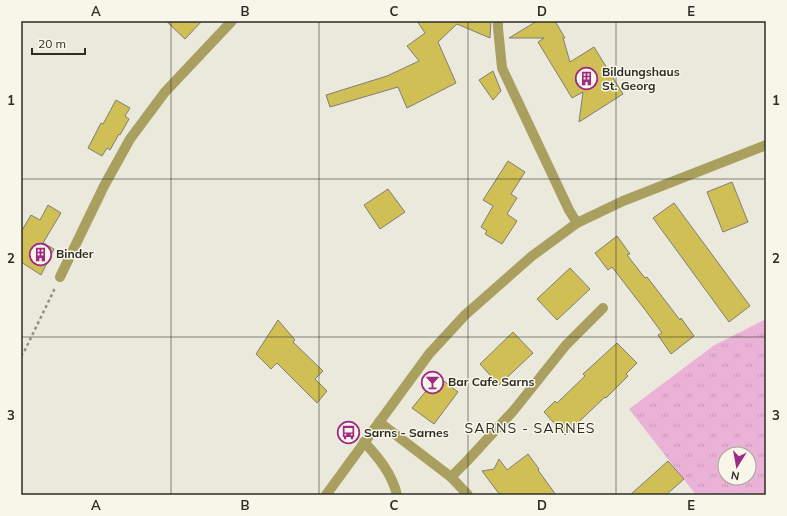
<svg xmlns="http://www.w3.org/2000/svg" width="787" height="516" font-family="Mulish,sans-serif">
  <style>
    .grass { fill: url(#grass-tufts); fill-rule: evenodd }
    .building { fill: #d0bf55; stroke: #807e72 }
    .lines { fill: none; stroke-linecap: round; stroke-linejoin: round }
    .path { stroke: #919086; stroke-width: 2.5; stroke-dasharray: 3 3; stroke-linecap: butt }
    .minor { stroke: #a99f5f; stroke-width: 10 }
    .grid { fill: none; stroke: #2d2c27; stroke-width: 1; stroke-opacity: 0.55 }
    .labels { text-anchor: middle; stroke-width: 3; stroke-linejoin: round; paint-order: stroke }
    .poi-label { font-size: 12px; font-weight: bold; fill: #2d2c27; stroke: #f8f6e9; text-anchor: start }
    .quarter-label { font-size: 14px; letter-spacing: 1px; fill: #2d2c27; stroke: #f8f6e9 }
    .neatline { fill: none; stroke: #2d2c27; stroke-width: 1.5 }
    .grid-label { font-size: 13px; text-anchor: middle; font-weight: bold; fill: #2d2c27 }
  </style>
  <defs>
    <pattern id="grass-tufts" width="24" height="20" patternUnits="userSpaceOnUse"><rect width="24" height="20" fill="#ebb2d8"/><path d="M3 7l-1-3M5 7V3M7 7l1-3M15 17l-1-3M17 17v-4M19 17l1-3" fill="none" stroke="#ca99b9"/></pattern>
  </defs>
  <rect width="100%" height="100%" fill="#ebe9db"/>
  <path class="grass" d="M 766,319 L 766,495 L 696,495 L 629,409 L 713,346 ZM 725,454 L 749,454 L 749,478 L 725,478 Z"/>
  <g class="building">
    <path d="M 166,21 L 202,21 L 185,39 Z"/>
    <path d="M 417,21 L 491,21 L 490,38 L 457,24 L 438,42 L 456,83 L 407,108 L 398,87 L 330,107 L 326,95 L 387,76 L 419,61 L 407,46 L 425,33 Z"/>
    <path d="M 537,21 L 555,21 L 565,38 L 563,38 L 570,62 L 594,47 L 623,94 L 579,122 L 583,92 L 572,98 L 538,42 L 544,38 L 509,38 Z"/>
    <path d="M 493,71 L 501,91 L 493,100 L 479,80 Z"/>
    <path d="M 116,100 L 130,108 L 125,116 L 129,119 L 120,135 L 119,134 L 110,150 L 107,148 L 102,156 L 88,148 L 101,123 L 103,124 Z"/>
    <path d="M 508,161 L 525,172 L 511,194 L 517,198 L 507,214 L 517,221 L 502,244 L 485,234 L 487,231 L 481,227 L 493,206 L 483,200 Z"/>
    <path d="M 732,182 L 748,222 L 723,232 L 707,192 Z"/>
    <path d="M 388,189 L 405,212 L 380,229 L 364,205 Z"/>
    <path d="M 674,203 L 750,306 L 729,322 L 653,218 Z"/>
    <path d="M 48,205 L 61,213 L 43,243 L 54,249 L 41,275 L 21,262 L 21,232 L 31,215 L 40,220 Z"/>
    <path d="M 617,236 L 630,254 L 627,255 L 645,278 L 647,277 L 680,320 L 681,318 L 694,336 L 671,354 L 658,335 L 662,333 L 646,311 L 612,267 L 608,270 L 595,253 Z"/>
    <path d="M 570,268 L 590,289 L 557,320 L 537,299 Z"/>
    <path d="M 278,320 L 295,340 L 293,342 L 323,371 L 315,379 L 327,391 L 317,403 L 277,363 L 271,369 L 256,354 Z"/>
    <path d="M 513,332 L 533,353 L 499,385 L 480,364 Z"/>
    <path d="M 617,343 L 637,363 L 626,374 L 628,376 L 606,398 L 605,397 L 565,435 L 544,412 L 555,401 L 557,403 L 585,376 L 583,374 Z"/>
    <path d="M 440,378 L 458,392 L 434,424 L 412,408 L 426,391 L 429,393 Z"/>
    <path d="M 528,454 L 539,469 L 538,470 L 556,495 L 500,495 L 482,471 L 494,469 L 499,459 L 507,470 Z"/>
    <path d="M 668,461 L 684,479 L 666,495 L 630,495 Z"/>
  </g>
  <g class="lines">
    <path class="path" d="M 21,356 L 25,350 L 55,288"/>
    <g class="minor">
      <path d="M 498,21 L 498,28 L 502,68 L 569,210 L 577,223"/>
      <path d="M 60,277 L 104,186 L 130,139 L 165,92 L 232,21"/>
      <path d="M 379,422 L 451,477 L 468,495"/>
      <path d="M 364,442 C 379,458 392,474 397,495"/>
      <path d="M 451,477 L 467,461 L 514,410 L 566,345 L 603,308"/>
      <path d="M 326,495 L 429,354 L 465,315 L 532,256 L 577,223 L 623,201 L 766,145"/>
    </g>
  </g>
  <path class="grid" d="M 171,21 L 171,495M 319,21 L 319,495M 468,21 L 468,495M 616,21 L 616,495M 21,179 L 766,179M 21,337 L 766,337"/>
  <defs>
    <symbol id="building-ring" viewBox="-11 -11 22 22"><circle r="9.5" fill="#f8f6e9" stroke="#9f2983" stroke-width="1.5"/><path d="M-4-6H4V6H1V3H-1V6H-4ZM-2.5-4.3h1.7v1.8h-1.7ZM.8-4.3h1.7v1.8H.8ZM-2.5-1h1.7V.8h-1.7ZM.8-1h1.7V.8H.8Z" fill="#9f2983"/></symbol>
    <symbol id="bar-ring" viewBox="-11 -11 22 22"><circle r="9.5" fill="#f8f6e9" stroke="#9f2983" stroke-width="1.5"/><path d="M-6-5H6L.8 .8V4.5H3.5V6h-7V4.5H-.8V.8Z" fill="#9f2983"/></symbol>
    <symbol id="bus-ring" viewBox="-11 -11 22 22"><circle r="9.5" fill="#f8f6e9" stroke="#9f2983" stroke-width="1.5"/><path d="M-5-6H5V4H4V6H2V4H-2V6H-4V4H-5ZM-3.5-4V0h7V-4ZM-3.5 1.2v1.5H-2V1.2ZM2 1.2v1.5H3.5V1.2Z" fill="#9f2983"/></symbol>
  </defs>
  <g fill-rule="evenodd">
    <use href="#building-ring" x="574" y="66" width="25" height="25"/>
    <use href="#building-ring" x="28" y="242" width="25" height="25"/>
    <use href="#bar-ring" x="420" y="370" width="25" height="25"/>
    <use href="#bus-ring" x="336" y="420" width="25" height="25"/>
  </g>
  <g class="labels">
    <g class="poi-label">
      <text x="602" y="76">Bildungshaus<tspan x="602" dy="14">St. Georg</tspan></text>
      <text x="56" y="258">Binder</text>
      <text x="448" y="386">Bar Cafe Sarns</text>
      <text x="364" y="437">Sarns - Sarnes</text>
    </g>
    <g class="quarter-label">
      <text x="530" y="433">SARNS - SARNES</text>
    </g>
  </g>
  <rect width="787" height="516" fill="none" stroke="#f8f6e9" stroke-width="44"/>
  <g transform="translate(737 466) rotate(191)"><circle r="19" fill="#f8f6e9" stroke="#a7a59b"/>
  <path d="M0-3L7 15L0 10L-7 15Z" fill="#9f2983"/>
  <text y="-6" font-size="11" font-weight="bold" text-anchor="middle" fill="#2d2c27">N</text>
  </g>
  <path d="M32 48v6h53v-6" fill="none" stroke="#2d2c27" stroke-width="2"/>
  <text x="38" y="48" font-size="12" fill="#2d2c27" stroke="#f8f6e9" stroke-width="3" paint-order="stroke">20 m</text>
  <rect x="22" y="22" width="743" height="472" class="neatline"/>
  <g class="grid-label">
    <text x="96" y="16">A</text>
    <text x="245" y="16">B</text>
    <text x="394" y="16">C</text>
    <text x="542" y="16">D</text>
    <text x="691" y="16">E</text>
    <text x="11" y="105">1</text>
    <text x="776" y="105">1</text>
    <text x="11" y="263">2</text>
    <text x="776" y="263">2</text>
    <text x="11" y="420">3</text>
    <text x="776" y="420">3</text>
    <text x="96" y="510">A</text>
    <text x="245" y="510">B</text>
    <text x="394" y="510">C</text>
    <text x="542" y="510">D</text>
    <text x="691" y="510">E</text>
  </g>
</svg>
